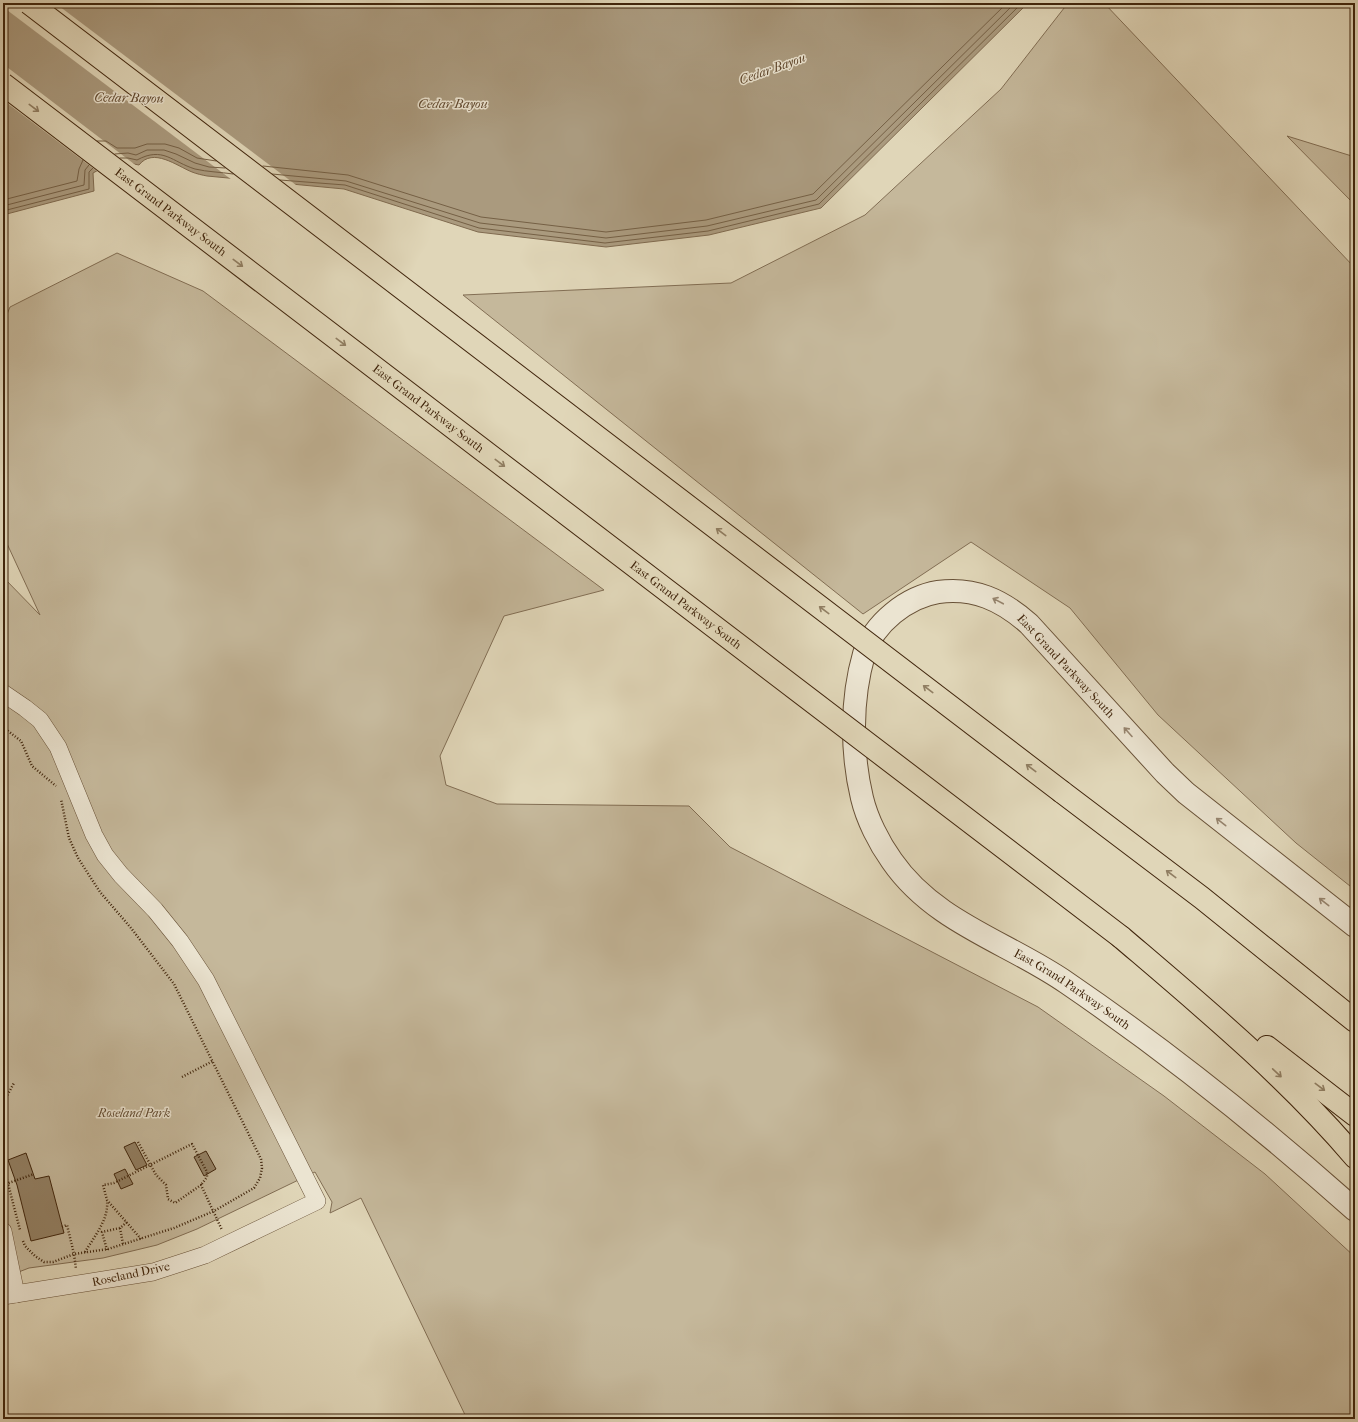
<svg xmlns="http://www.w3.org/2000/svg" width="1358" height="1422" font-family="'IM FELL French Canon',serif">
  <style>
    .green { fill: #c5b89b; stroke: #826e54 }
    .water { fill: #aa9a7e; stroke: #806b50 }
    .pier { fill: #e0d6b8 }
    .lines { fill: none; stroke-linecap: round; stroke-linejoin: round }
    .shore { stroke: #756045; stroke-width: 1 }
    .building { fill: #938165; stroke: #40250c }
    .minor-casing { stroke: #685137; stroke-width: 18 }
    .tertiary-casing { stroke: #685137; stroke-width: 24 }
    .motorway-casing { stroke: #40250c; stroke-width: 24 }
    .path { stroke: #40250c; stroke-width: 2.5; stroke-dasharray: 1 2; stroke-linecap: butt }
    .minor { stroke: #ebe4d1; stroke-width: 17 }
    .tertiary { stroke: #ebe4d1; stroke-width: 22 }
    .motorway { stroke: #e0d6b8; stroke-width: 22 }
    .motorway-bridge-casing { stroke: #40250c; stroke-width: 24; stroke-linecap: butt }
    .motorway-bridge { stroke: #e0d6b8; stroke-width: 22 }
    .oneway { stroke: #907e62 }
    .oneway2 { stroke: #96846e }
    .labels { text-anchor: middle; stroke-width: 3; stroke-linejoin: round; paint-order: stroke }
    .street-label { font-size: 12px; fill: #40250c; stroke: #ebe4d1 }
    .park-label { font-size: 12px; font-style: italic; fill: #614a30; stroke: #ebe4d1 }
    .water-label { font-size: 13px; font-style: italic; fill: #60482e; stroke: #ebe4d1 }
  </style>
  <rect width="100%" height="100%" fill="#e0d6b8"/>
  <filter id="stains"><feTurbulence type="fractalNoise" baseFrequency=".005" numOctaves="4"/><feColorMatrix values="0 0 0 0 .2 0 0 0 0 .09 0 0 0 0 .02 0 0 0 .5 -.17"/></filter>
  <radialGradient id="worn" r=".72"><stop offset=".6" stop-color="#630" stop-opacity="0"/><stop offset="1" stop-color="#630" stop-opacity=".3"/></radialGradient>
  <g class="green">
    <path d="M 1068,3 L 1104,3 L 1355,268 L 1355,890 L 1296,843 L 1158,715 L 1070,608 L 971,542 L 863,614 L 463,295 L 731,283 L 865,215 L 1001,89 Z"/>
    <path d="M 1287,136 L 1355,157 L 1355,205 Z"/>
    <path d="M 117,253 L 203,291 L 604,590 L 504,616 L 440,756 L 446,785 L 497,804 L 689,806 L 730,847 L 1038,1007 L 1164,1096 L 1265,1174 L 1355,1257 L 1355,1419 L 467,1419 L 361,1198 L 330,1213 L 332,1202 L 315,1172 L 197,1229 L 157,1245 L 103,1258 L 29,1268 L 3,1278 L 3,577 L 40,615 L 3,535 L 3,324 L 10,307 Z"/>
  </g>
  <path class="water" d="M 3,3 L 1028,3 L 821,208 L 709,235 L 606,247 L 478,232 L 344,189 L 207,176 C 202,175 197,174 192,172 C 177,166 153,147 139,165 C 122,161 108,164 93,173 L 94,191 L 3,215 Z"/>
  <g class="pier">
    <path d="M 3,3 L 55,3 L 300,188 L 232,180 L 3,7 Z"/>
    <path d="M 3,64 L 138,167 L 128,164 L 103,169 L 98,172 L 3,100 Z"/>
  </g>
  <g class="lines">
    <g class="shore">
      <path d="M 97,141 L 106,141 L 117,148 L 135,148 L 147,144 L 165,144 L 179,148 L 197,158 L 216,161"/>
      <path d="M 115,154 L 128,153 L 136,155 L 147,150 L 164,150 L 176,154 L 195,163 L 209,167 L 225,168"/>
      <path d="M 120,158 L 128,158 L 137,160 C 163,146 172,162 195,169 C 208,172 220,172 233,174"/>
      <path d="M 263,166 L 348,175 L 481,217 L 606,232 L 706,220 L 813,194 L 1007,3"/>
      <path d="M 272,174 L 346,181 L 480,223 L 606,238 L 707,226 L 816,200 L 1015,3"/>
      <path d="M 280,180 L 345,185 L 479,228 L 605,243 L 708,231 L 819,204 L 1022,3"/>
      <path d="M 3,200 L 77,181 L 79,169 L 83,160"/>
      <path d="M 3,206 L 84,185 L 85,170 L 89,165"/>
      <path d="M 3,211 L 89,189 L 89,172 L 93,168"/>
    </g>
  </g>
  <g class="building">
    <path d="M 135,1142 L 147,1165 L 136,1170 L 124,1147 Z"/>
    <path d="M 206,1151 L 216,1169 L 204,1176 L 194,1157 Z"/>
    <path d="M 26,1153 L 35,1179 L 49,1176 L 64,1233 L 31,1241 L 17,1185 L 8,1160 Z"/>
    <path d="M 125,1169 L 133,1184 L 121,1189 L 114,1174 Z"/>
  </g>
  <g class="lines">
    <defs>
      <g id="minor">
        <path d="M 3,693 L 25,708 L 40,720 L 58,747 L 94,835 L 105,855 L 121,875 L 155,910 L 180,941 L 206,980 L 317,1201 L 205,1255 L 153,1272 L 3,1296"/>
        <path d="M 3,1231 L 16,1294"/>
      </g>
      <g id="tertiary">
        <path id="s1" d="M 1355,926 L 1186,793 L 1165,773 L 1029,624 C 1002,600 974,587 938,592 C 907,597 874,623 864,654 C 851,699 851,752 862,798 C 867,819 879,843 892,861 C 935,923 1008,942 1067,983 C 1168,1052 1264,1129 1355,1210"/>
      </g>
      <g id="motorway">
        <path d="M 1062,792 L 1202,898 L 1355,1021"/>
        <path d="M 1121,937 C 1203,1007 1285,1075 1355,1157"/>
        <path d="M 1267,1047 L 1355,1115"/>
      </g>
    </defs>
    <use href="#minor" class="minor-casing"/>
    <use href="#tertiary" class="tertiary-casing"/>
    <use href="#motorway" class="motorway-casing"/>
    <g class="path">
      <path d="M 3,727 L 21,741 L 32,766 L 56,786"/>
      <path d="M 182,1077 L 213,1061"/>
      <path d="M 3,1103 L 14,1083"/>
      <path d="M 138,1142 L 156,1175 L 166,1185 L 168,1199 L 175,1203 L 201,1185 L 222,1230"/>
      <path d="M 3,1171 L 6,1176 L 20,1230"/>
      <path d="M 3,1185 L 34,1174"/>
      <path d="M 62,1227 L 67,1225 L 74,1254 L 76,1269"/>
      <path d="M 120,1228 L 123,1244"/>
      <path d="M 141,1239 L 107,1200 L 103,1185 L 114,1183 L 192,1144 L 207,1172 L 207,1177 L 201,1185"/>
      <path d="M 23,1241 L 25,1246 L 35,1256 L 44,1262 L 53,1262 L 74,1254 L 108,1249 L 174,1228 L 214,1211 L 254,1188 L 260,1178 L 262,1168 L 261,1159 L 174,984 L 131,928 L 100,892 L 78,858 L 69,838 L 61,799"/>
      <path d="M 107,1250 L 102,1232 L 120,1228 L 127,1222"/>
      <path d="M 85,1252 C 94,1237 109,1219 107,1201"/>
    </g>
    <use href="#minor" class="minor"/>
    <use href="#tertiary" class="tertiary"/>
    <use href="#motorway" class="motorway"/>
    <defs>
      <g id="motorway-bridge">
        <path d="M 29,3 L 1062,792"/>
        <path id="s2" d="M 3,84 L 1121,937"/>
      </g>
    </defs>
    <use href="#motorway-bridge" class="motorway-bridge-casing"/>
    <use href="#motorway-bridge" class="motorway-bridge"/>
  </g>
  <defs><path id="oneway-shaft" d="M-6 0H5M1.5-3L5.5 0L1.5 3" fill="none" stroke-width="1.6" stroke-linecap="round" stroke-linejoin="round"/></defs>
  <g class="oneway">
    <use href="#oneway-shaft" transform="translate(34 108) rotate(37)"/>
    <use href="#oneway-shaft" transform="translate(238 263) rotate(37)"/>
    <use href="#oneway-shaft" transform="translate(341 342) rotate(37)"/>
    <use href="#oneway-shaft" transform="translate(500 463) rotate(37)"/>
    <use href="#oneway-shaft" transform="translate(721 532) rotate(-143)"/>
    <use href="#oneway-shaft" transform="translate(824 610) rotate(-143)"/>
    <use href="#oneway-shaft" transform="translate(928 689) rotate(-143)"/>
    <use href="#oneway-shaft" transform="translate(1031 768) rotate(-143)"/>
    <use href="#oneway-shaft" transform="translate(1171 874) rotate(-143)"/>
    <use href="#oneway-shaft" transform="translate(1277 1073) rotate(43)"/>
    <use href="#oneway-shaft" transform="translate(1320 1087) rotate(37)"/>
  </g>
  <g class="oneway2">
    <use href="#oneway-shaft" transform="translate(998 601) rotate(-152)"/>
    <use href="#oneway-shaft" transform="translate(1128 732) rotate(-132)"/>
    <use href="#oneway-shaft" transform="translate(1221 822) rotate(-142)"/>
    <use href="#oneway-shaft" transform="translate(1324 902) rotate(-142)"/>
  </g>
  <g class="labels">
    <g class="street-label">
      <text dy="4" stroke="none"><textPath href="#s2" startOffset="211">East Grand Parkway South</textPath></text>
      <text dy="4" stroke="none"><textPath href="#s2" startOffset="535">East Grand Parkway South</textPath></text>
      <text dy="4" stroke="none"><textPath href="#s2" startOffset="859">East Grand Parkway South</textPath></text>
      <text transform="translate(1066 666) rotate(47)" y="4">East Grand Parkway South</text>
      <text dy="4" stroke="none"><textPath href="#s1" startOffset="1085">East Grand Parkway South</textPath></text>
      <text transform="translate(131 1274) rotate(-12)" y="4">Roseland Drive</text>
    </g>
    <g class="park-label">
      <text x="134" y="1117">Roseland Park</text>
    </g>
    <g class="water-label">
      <text transform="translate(772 68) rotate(-20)" y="5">Cedar Bayou</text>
      <text transform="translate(129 97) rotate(1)" y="5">Cedar Bayou</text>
      <text x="453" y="108">Cedar Bayou</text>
    </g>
  </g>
  <rect width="1358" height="1422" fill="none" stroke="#e0d6b8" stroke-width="16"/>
  <rect x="4" y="4" width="1350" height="1414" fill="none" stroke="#40250c" stroke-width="2"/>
  <rect x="8" y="8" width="1342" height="1406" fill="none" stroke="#40250c"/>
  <rect width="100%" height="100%" filter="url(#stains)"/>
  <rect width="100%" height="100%" fill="url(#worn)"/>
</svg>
